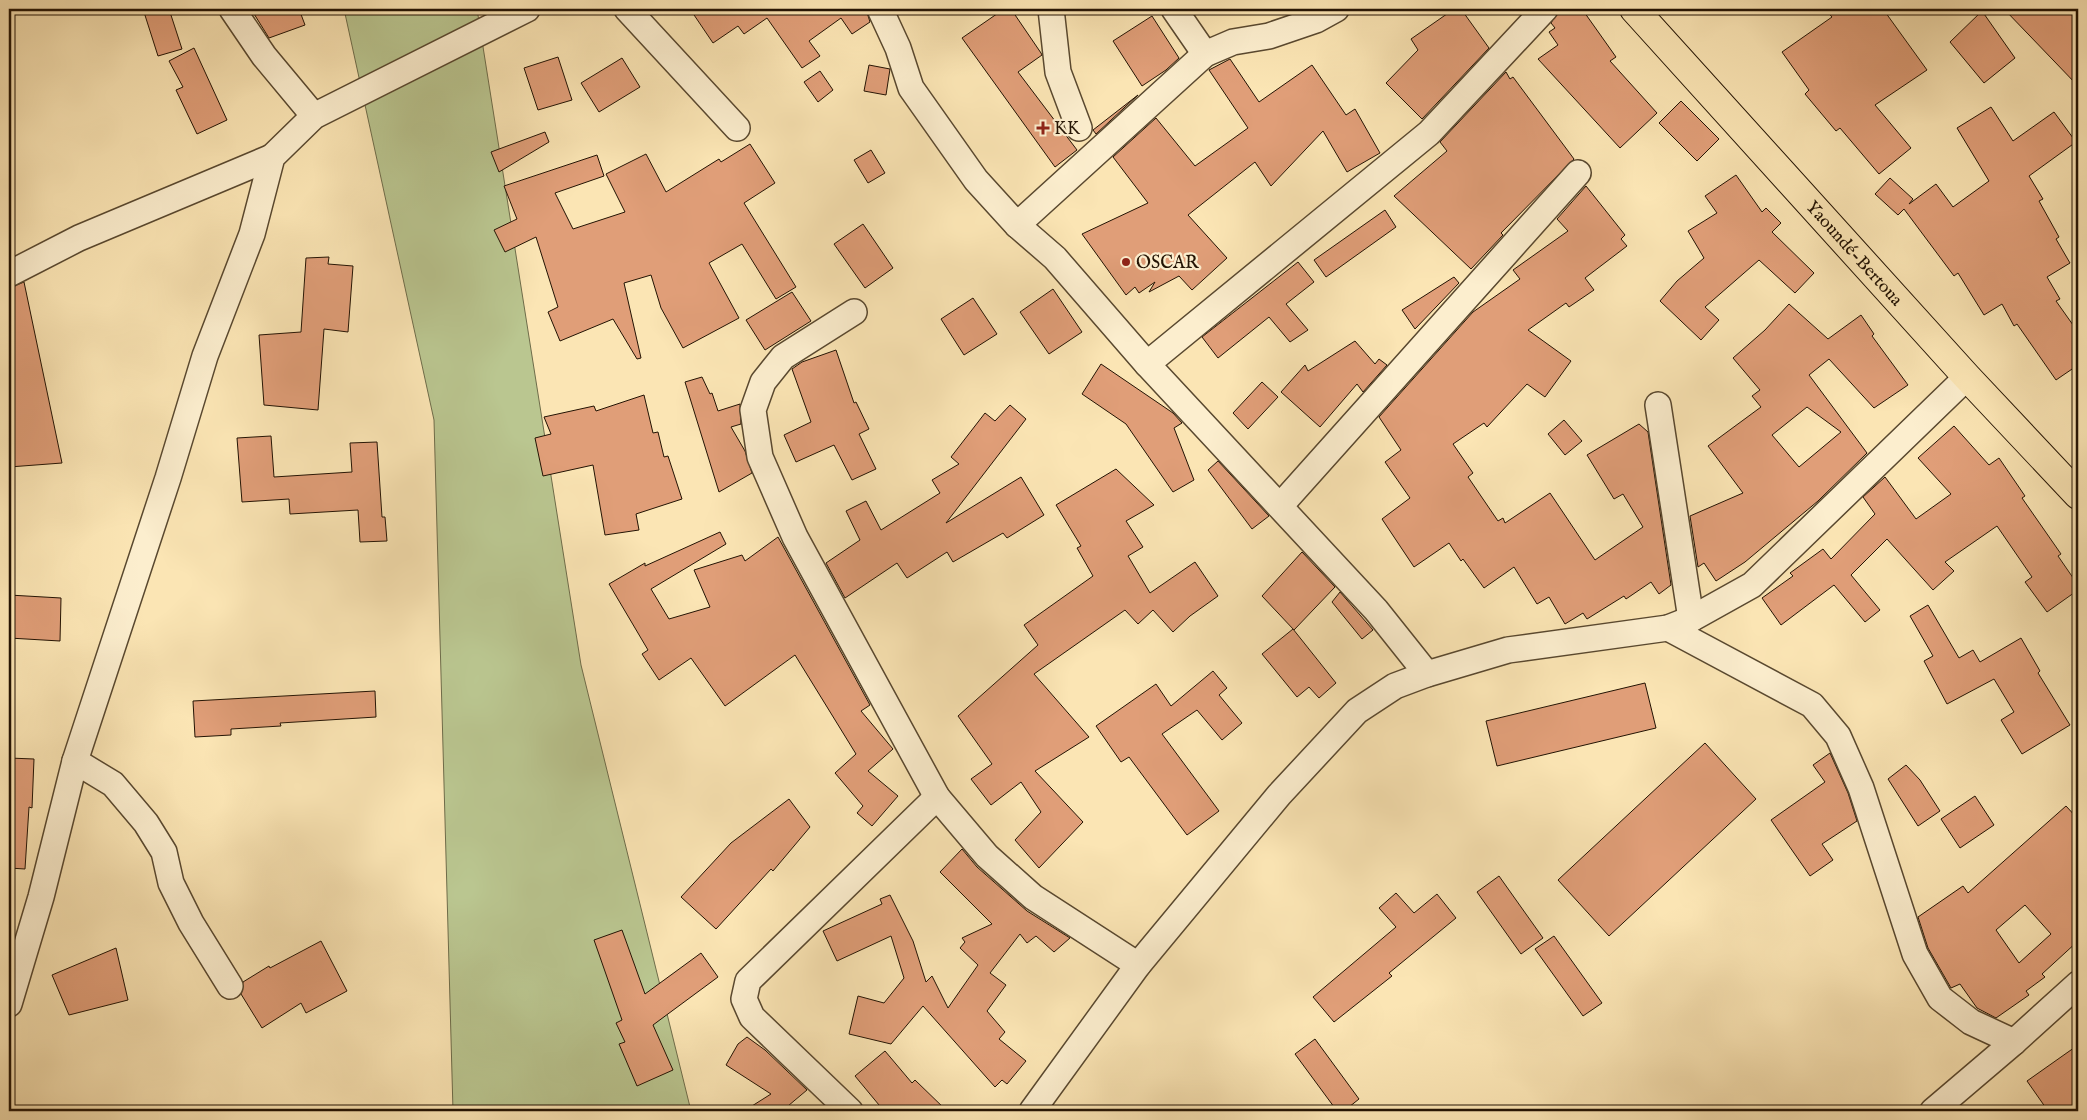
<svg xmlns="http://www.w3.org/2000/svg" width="2087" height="1120" font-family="'IM FELL English',serif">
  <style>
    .green { fill: #bac690; stroke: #6e6c4a }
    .building { fill: #e09e78; stroke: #231303; fill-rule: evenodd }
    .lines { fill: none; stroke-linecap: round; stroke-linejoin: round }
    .minor-casing { stroke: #59482f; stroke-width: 28 }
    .trunk-casing { stroke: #231303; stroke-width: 30 }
    .minor { stroke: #fceece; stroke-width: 25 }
    .trunk { stroke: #fbe5b4; stroke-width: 28 }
    .poi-dot { fill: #8f2418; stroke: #fceece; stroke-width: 2 }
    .labels { text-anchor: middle; stroke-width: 4.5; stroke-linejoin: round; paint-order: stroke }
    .poi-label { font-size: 18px; fill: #231303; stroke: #fceece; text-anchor: start }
    .street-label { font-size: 18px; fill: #231303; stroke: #fceece }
  </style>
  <rect width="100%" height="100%" fill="#fbe5b4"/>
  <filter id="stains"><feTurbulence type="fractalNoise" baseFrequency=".004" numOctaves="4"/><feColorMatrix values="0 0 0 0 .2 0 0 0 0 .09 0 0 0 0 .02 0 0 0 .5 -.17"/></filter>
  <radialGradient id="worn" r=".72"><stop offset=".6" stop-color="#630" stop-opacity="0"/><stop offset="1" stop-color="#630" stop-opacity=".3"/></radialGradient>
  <path class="green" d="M 344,9 L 477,9 L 581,665 L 691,1111 L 453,1111 L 434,420 Z"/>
  <g class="building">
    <path d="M 143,9 L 169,9 L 182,49 L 158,56 Z"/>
    <path d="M 251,9 L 299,9 L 305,25 L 269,38 Z"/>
    <path d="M 690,9 L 866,9 L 870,22 L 852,34 L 841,18 L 809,41 L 820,56 L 802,68 L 767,18 L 744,34 L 738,26 L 713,43 Z"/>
    <path d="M 1004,9 L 1011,9 L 1041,53 L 1042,55 L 1018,72 L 1077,150 L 1055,167 L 962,38 Z"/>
    <path d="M 1454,9 L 1461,9 L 1489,48 L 1422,119 L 1386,83 L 1418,50 L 1411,39 Z"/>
    <path d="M 1559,9 L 1582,9 L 1616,57 L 1610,61 L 1657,113 L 1620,148 L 1538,59 L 1558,45 L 1549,32 L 1555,28 L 1551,23 Z"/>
    <path d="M 1825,9 L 1883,9 L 1927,70 L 1875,105 L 1911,148 L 1879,174 L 1840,128 L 1836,131 L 1805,94 L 1809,90 L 1782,52 L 1832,17 Z"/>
    <path d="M 2004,9 L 2078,9 L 2078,86 Z"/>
    <path d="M 1982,11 L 2015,58 L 1984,83 L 1950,42 Z"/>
    <path d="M 1152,16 L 1179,58 L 1166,70 L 1142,86 L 1113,41 Z"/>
    <path d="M 194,48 L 227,120 L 197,134 L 176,90 L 183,87 L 169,61 Z"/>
    <path d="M 558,57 L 572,100 L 538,110 L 524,68 Z"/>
    <path d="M 622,58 L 640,87 L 599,112 L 581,83 Z"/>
    <path d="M 1230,59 L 1259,102 L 1312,65 L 1346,115 L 1355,109 L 1380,153 L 1347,172 L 1323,131 L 1271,186 L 1255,162 L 1188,215 L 1227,258 L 1192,290 L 1179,276 L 1149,292 L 1155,282 L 1139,293 L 1135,287 L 1126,295 L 1082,234 L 1148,203 L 1113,157 L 1156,118 L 1195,166 L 1248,128 L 1209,70 Z"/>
    <path d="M 869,65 L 890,69 L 886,95 L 864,91 Z"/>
    <path d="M 820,71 L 833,90 L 818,102 L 804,82 Z"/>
    <path d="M 1506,72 L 1510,79 L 1513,77 L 1574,159 L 1501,233 L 1503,235 L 1471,269 L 1394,196 L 1447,151 L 1440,142 Z"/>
    <path d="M 1138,95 L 1096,134 L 1093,130 Z"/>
    <path d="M 1681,101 L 1719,139 L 1697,161 L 1659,123 Z"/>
    <path d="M 1991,107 L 2013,141 L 2054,112 L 2076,142 L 2029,176 L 2043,199 L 2039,201 L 2059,237 L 2056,239 L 2070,263 L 2047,277 L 2060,299 L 2056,301 L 2078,332 L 2078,365 L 2056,380 L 2017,324 L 2014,326 L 2002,304 L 1984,315 L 1958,273 L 1954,276 L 1904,209 L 1898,215 L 1875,194 L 1890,178 L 1913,199 L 1909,204 L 1936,184 L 1953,207 L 1989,181 L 1957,128 Z"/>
    <path d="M 545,132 L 549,142 L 499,172 L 491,152 Z"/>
    <path d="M 750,144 L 775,183 L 744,203 L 796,287 L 776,299 L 742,244 L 709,263 L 739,318 L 683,348 L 661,308 L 651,275 L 624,283 L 641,358 L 637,359 L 613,319 L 560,341 L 548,312 L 558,307 L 536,237 L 505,252 L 494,230 L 517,219 L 504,186 L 597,155 L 604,176 L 555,193 L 573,229 L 625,212 L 606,174 L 646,154 L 666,192 L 719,159 L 721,162 Z"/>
    <path d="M 871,150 L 885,173 L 868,183 L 854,160 Z"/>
    <path d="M 1736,175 L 1762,212 L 1766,208 L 1781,223 L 1772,232 L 1814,273 L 1795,293 L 1759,260 L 1705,307 L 1719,320 L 1701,340 L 1660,301 L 1677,281 L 1704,258 L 1688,231 L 1717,213 L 1705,196 Z"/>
    <path d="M 1586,186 L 1625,235 L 1621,239 L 1627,246 L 1585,278 L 1594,290 L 1569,307 L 1566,303 L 1528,330 L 1571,361 L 1545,397 L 1527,384 L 1487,427 L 1484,423 L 1453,444 L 1473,473 L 1468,477 L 1498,521 L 1503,518 L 1505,523 L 1550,493 L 1595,560 L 1643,527 L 1623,494 L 1614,499 L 1587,455 L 1639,424 L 1648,432 L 1671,585 L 1659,594 L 1651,582 L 1626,599 L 1624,596 L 1587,619 L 1583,613 L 1565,624 L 1549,597 L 1537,604 L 1514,567 L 1484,588 L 1463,559 L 1461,561 L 1449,543 L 1414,567 L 1382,519 L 1410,498 L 1385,462 L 1401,450 L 1379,417 L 1473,312 L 1520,279 L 1513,270 L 1568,231 L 1557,219 Z"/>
    <path d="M 1385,210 L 1396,227 L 1326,277 L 1314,260 Z"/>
    <path d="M 863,224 L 893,268 L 865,288 L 834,244 Z"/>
    <path d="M 329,257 L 328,264 L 353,266 L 348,332 L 324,329 L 318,410 L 264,405 L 259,335 L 301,332 L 306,258 Z"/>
    <path d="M 1298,262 L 1314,282 L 1286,304 L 1308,330 L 1290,342 L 1269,317 L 1218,358 L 1202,337 Z"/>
    <path d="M 1454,277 L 1459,283 L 1415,329 L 1402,310 Z"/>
    <path d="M 24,282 L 62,463 L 9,467 L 9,288 Z"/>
    <path d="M 1053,289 L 1082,332 L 1049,354 L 1020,312 Z"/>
    <path d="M 792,292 L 811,321 L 765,350 L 746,320 Z"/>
    <path d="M 973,298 L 997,334 L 964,355 L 941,319 Z"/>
    <path d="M 1789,304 L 1828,339 L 1861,315 L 1874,334 L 1872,336 L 1908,385 L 1874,408 L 1829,359 L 1809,375 L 1867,453 L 1818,501 L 1745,562 L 1716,581 L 1704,563 L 1698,567 L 1690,516 L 1743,493 L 1708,446 L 1761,407 L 1752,396 L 1760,390 L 1733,358 L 1765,330 ZM 1807,407 L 1841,432 L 1799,467 L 1772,435 Z"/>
    <path d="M 1355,341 L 1375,364 L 1379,359 L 1387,365 L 1363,392 L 1357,384 L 1320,427 L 1281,392 L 1305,365 L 1308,371 Z"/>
    <path d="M 836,350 L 854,403 L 856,402 L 869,429 L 859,434 L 876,469 L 852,480 L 834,445 L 796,462 L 784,435 L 811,422 L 792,369 L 802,362 Z"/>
    <path d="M 1101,364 L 1173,413 L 1182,423 L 1174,428 L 1194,480 L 1173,492 L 1126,424 L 1082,394 Z"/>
    <path d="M 702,377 L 710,394 L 712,393 L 718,411 L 740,404 L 741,424 L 731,427 L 745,451 L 752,473 L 719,492 L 685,382 Z"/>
    <path d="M 1262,382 L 1278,397 L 1248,429 L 1233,413 Z"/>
    <path d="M 644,395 L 653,433 L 658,432 L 664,457 L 668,456 L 682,499 L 636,514 L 639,530 L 605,535 L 593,465 L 543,476 L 535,438 L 551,434 L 544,417 L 594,406 L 596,411 Z"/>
    <path d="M 1010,405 L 1026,419 L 946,523 L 1021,477 L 1044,515 L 1007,538 L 1003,533 L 953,562 L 947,552 L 907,578 L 897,563 L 845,598 L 826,563 L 860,540 L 846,511 L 866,501 L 881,530 L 940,493 L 932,480 L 959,464 L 951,457 L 985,413 L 995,421 Z"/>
    <path d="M 1564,420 L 1582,441 L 1565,455 L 1548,434 Z"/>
    <path d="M 1954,426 L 1989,465 L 1999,458 L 2025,496 L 2022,498 L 2061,554 L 2058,556 L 2078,585 L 2078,590 L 2047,612 L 2025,582 L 2032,577 L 1997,526 L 1945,562 L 1954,571 L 1933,590 L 1887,539 L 1851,575 L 1880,610 L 1865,622 L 1834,585 L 1781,625 L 1762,598 L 1793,576 L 1790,573 L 1823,549 L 1831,559 L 1875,514 L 1863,497 L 1885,477 L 1916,519 L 1951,494 L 1918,458 Z"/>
    <path d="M 271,436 L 274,477 L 352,472 L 350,443 L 377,442 L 382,517 L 385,517 L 387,541 L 360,542 L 358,510 L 290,514 L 289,499 L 242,502 L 237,438 Z"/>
    <path d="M 1218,461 L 1269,516 L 1252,529 L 1208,470 Z"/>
    <path d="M 1116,469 L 1154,505 L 1126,521 L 1143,547 L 1128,556 L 1150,593 L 1195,562 L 1218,596 L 1190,616 L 1173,632 L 1153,610 L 1138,624 L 1125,610 L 1034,674 L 1089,737 L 1035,771 L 1083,822 L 1039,868 L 1015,840 L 1041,812 L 1021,782 L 991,805 L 971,779 L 992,764 L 958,716 L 1038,645 L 1024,625 L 1093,576 L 1077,548 L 1081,546 L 1056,505 Z"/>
    <path d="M 720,532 L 726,544 L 651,589 L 669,619 L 710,607 L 694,570 L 742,555 L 745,561 L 778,537 L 870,705 L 861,711 L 893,749 L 868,771 L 898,796 L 872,826 L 857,813 L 863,806 L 835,773 L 856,754 L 795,655 L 725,706 L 691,658 L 659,680 L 642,654 L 648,650 L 609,584 L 645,563 L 645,566 Z"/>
    <path d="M 1302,552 L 1335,587 L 1294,630 L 1262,596 Z"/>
    <path d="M 1340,592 L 1373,630 L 1362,639 L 1332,602 Z"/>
    <path d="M 9,595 L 61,598 L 60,641 L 9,638 Z"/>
    <path d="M 1928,605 L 1959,658 L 1973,650 L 1980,662 L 2021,638 L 2040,671 L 2038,673 L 2070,725 L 2022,754 L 2001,720 L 2014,712 L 1994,679 L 1947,704 L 1924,661 L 1933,656 L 1910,616 Z"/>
    <path d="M 1293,629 L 1336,683 L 1319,698 L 1309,687 L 1297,697 L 1262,654 Z"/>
    <path d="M 1213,671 L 1227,688 L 1219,695 L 1242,723 L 1222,740 L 1197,710 L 1162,734 L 1219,811 L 1187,835 L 1129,757 L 1121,762 L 1096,726 L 1156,684 L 1171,706 Z"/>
    <path d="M 1645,683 L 1656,728 L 1497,766 L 1486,721 Z"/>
    <path d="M 375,691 L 376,717 L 280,723 L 281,726 L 231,729 L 231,735 L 195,737 L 193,701 Z"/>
    <path d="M 1705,743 L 1756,799 L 1609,936 L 1558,880 Z"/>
    <path d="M 1830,753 L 1848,793 L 1857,821 L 1822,844 L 1833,860 L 1810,876 L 1771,820 L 1825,782 L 1813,765 Z"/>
    <path d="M 9,758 L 34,759 L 32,808 L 29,807 L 25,869 L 9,868 Z"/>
    <path d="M 1906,765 L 1920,780 L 1940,811 L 1918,826 L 1888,779 Z"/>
    <path d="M 1975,796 L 1994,825 L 1960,848 L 1941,819 Z"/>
    <path d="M 789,799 L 810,827 L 773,871 L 771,869 L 716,929 L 681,897 L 731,843 Z"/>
    <path d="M 2066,806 L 2078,819 L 2078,941 L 2042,974 L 2045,977 L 2026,991 L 2029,995 L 1996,1018 L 1977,1008 L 1960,984 L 1951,988 L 1928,948 L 1918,917 L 1963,886 L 1968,893 ZM 2025,905 L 2051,934 L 2019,963 L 1996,930 Z"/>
    <path d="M 962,849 L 977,867 L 1027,911 L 1070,938 L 1054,952 L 1036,936 L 1027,943 L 1020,934 L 990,973 L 1006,985 L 987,1011 L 1005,1032 L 999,1039 L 1026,1061 L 1007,1084 L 1002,1080 L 995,1087 L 923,1006 L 891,1044 L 849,1034 L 858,996 L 884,1003 L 904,978 L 891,936 L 837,961 L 823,931 L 882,904 L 880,899 L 890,895 L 913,941 L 926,982 L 932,976 L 948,1008 L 978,965 L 960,948 L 965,942 L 962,938 L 992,924 L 940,872 Z"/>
    <path d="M 1499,876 L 1543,938 L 1521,954 L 1477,892 Z"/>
    <path d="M 1396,893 L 1414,913 L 1437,894 L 1456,918 L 1389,973 L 1392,976 L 1334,1022 L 1313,997 L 1396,927 L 1379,908 Z"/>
    <path d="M 622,930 L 645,994 L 701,953 L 718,977 L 653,1025 L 673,1070 L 637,1086 L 619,1044 L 625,1042 L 616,1023 L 622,1020 L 594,940 Z"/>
    <path d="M 1554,936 L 1602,1003 L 1583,1016 L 1535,949 Z"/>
    <path d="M 321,941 L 347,991 L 306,1013 L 301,1003 L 262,1028 L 241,994 L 243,982 L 269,966 L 270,968 Z"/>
    <path d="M 116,948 L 128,1000 L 69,1015 L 52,975 Z"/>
    <path d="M 747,1037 L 765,1050 L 807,1090 L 782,1111 L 744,1111 L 771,1094 L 726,1065 L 738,1044 Z"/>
    <path d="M 1315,1039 L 1359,1099 L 1344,1111 L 1337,1111 L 1295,1054 Z"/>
    <path d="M 2078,1045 L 2078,1111 L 2048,1111 L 2027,1081 Z"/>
    <path d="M 885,1051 L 912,1083 L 915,1080 L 947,1111 L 884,1111 L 855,1076 Z"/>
  </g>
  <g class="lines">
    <defs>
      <g id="minor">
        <path d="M 232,9 L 264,56 L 314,116"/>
        <path d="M 627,9 L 737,128"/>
        <path d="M 880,9 L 898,48 L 911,88 L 976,180 L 1017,225 L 1055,258 L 1147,364"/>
        <path d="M 1051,9 L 1058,72 L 1079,128"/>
        <path d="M 1174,9 L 1205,54"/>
        <path d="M 1017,225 L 1205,54 L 1233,42 L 1269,36 L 1316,20 L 1336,9"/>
        <path d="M 9,274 L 79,238 L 272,157"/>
        <path d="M 854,312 L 783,357 L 763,382 L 753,410 L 760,457 L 795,537 L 937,797 L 987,856 L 1033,897 L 1138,965"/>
        <path d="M 1658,405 L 1691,619"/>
        <path d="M 1280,506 L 1578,173"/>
        <path d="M 1668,628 L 1812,705 L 1838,736 L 1861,788 L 1915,954 L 1940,998 L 1971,1022 L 2014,1042"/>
        <path d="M 1427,674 L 1376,610 L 1147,364 L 1429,133 L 1545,9"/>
        <path d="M 75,761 L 113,784 L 146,823 L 164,852 L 171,883 L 191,923 L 230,986"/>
        <path d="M 9,1004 L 41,897 L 75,761 L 168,478 L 205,356 L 252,234 L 272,157 L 314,116 L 527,9"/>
        <path d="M 850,1111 L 752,1017 L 744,999 L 748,981 L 937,797"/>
        <path d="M 1032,1111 L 1138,965 L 1279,795 L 1357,711 L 1395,686 L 1427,674 L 1508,650 L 1668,628 L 1691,619 L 1752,585 L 1967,377"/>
        <path d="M 1933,1111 L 2014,1042 L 2078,984"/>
      </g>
      <g id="trunk">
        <path id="s1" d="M 1634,9 L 1967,377 L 2078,495"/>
      </g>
    </defs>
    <use href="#minor" class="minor-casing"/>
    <use href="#trunk" class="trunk-casing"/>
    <use href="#minor" class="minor"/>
    <use href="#trunk" class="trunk"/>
  </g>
  <g class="poi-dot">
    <path d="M1040.5 120.5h5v5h5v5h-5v5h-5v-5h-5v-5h5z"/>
    <circle cx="1126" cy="262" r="5"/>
  </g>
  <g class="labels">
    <g class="poi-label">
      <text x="1054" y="134">KK</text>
      <text x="1136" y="268">OSCAR</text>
    </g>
    <g class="street-label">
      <text dy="6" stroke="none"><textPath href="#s1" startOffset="329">Yaoundé-Bertoua</textPath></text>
    </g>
  </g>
  <rect width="2087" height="1120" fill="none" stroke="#fbe5b4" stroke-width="30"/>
  <rect x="10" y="10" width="2067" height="1100" fill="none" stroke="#231303" stroke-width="2.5"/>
  <rect x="15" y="15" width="2057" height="1090" fill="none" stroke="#231303"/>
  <rect width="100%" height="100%" filter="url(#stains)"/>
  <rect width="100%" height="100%" fill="url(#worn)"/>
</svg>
